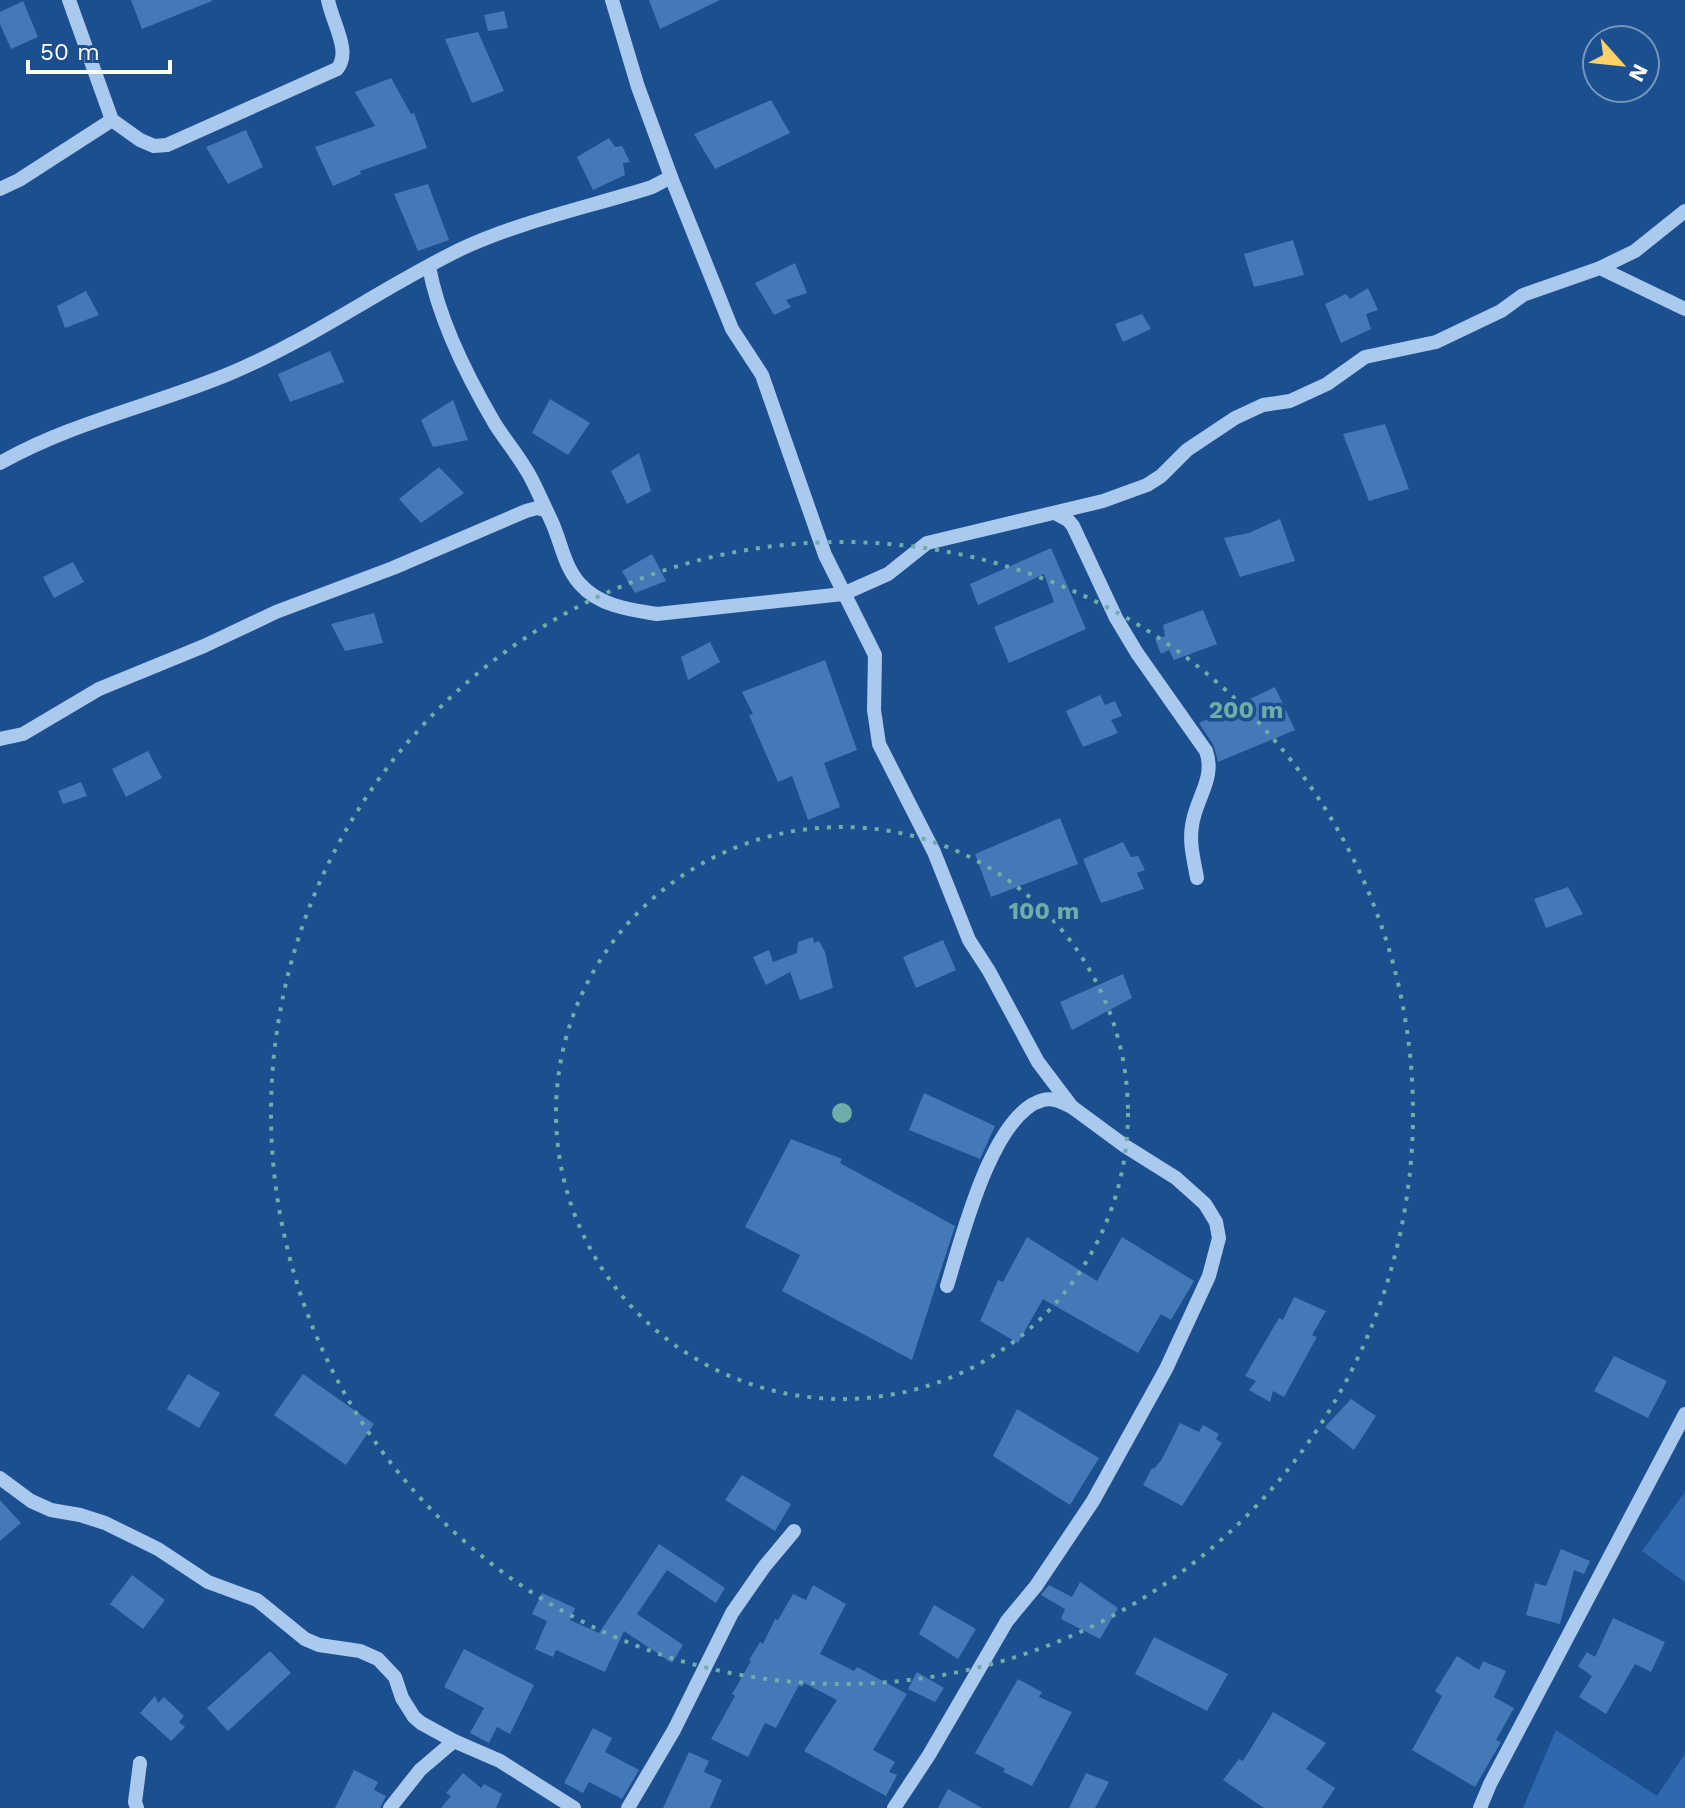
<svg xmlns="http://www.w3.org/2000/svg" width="1685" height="1808" font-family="'Work Sans',sans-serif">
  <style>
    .green { fill: #2e69ad }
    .building { fill: #4478b7 }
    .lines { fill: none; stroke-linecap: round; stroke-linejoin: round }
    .minor { stroke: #a9c9ee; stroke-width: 14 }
    .ring { fill: none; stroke: #6fada8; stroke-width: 4; stroke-dasharray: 4 8 }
    .centre { fill: #6fada8; stroke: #1b4f8f; stroke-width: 4 }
    .ring-label { font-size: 24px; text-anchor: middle; font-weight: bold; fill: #6fada8; stroke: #1b4f8f; stroke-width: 7; stroke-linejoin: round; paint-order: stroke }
  </style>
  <rect width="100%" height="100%" fill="#1b4f8f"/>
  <g class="green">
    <path d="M 1685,1492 L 1685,1582 L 1642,1551 Z"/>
    <path d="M 1556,1730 L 1657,1796 L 1685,1754 L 1685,1808 L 1523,1808 Z"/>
  </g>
  <g class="building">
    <path d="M 131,0 L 212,0 L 212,1 L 142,29 Z"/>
    <path d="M 649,0 L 720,0 L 660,29 Z"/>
    <path d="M 23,1 L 38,37 L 11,49 L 0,24 L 0,12 Z"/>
    <path d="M 504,11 L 508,28 L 488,31 L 484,15 Z"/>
    <path d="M 478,32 L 504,91 L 472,103 L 445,39 Z"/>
    <path d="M 391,78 L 411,114 L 414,113 L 427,148 L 360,171 L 361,174 L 333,186 L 315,147 L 375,126 L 355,92 Z"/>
    <path d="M 771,100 L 790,133 L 715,169 L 694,134 Z"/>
    <path d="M 246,130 L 263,167 L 228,184 L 206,147 Z"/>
    <path d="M 609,138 L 615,147 L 622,146 L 630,162 L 623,163 L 625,175 L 593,190 L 577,157 Z"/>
    <path d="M 428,184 L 449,240 L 418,251 L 394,194 Z"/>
    <path d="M 1293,240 L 1304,275 L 1254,287 L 1244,254 Z"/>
    <path d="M 795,263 L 807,293 L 786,300 L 791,307 L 774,315 L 755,283 Z"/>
    <path d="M 1368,288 L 1378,310 L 1366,314 L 1371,329 L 1341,343 L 1325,304 L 1346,294 L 1350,299 Z"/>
    <path d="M 86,291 L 99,315 L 65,328 L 57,306 Z"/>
    <path d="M 1142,314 L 1151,329 L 1123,342 L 1115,324 Z"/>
    <path d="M 330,351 L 344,382 L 290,402 L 278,374 Z"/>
    <path d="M 550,399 L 590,423 L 568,455 L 532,433 Z"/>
    <path d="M 453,400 L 468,440 L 433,447 L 421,420 Z"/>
    <path d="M 1385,424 L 1409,489 L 1369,501 L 1343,434 Z"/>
    <path d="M 639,453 L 651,491 L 627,504 L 611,471 Z"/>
    <path d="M 439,467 L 464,493 L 421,523 L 399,499 Z"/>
    <path d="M 1280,519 L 1295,561 L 1240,577 L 1224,538 L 1249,533 Z"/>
    <path d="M 1051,548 L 1086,629 L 1009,663 L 994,627 L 1054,602 L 1044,574 L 978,605 L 970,584 Z"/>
    <path d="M 652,554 L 666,581 L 635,593 L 622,571 Z"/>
    <path d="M 73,562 L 84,582 L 54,598 L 43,577 Z"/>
    <path d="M 1203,610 L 1217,644 L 1174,660 L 1169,650 L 1161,654 L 1155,639 L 1165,636 L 1163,625 Z"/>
    <path d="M 374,613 L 383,643 L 345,651 L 331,624 Z"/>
    <path d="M 710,642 L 720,662 L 688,680 L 681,657 Z"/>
    <path d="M 825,660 L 857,750 L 824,763 L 840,807 L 808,820 L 792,776 L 778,782 L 749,715 L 753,714 L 742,692 Z"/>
    <path d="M 1275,687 L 1295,730 L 1218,762 L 1214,746 L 1199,723 Z"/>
    <path d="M 1100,695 L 1105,705 L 1115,701 L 1122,716 L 1111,720 L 1118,733 L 1083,747 L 1066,711 Z"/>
    <path d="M 148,751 L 162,778 L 126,797 L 112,769 Z"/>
    <path d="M 81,782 L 87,796 L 63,804 L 58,791 Z"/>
    <path d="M 1060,818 L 1078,864 L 991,897 L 975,854 Z"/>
    <path d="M 1123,842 L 1131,857 L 1138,856 L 1145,870 L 1137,873 L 1144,889 L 1101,903 L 1083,859 Z"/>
    <path d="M 1568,887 L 1583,914 L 1546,928 L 1534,899 Z"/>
    <path d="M 813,937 L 814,943 L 819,941 L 825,952 L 833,988 L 800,1000 L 790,972 L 766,985 L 753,957 L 769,950 L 773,962 L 797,953 L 798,942 Z"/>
    <path d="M 943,940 L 956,970 L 916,988 L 903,957 Z"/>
    <path d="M 1123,974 L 1132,998 L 1072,1030 L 1060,1002 Z"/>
    <path d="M 924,1093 L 995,1126 L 980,1159 L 909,1130 Z"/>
    <path d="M 791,1139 L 842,1159 L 840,1163 L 955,1226 L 912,1360 L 782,1291 L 800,1255 L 745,1227 Z"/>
    <path d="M 1027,1237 L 1097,1281 L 1122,1237 L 1194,1281 L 1171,1320 L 1161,1314 L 1138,1353 L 1043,1299 L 1018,1343 L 980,1321 L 998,1280 L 1003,1282 Z"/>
    <path d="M 1294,1297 L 1326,1311 L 1312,1335 L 1317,1337 L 1284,1397 L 1273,1391 L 1270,1402 L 1249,1390 L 1256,1381 L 1245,1376 L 1279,1318 L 1283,1320 Z"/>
    <path d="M 1614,1356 L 1667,1381 L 1648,1418 L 1594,1391 Z"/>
    <path d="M 188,1374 L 220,1393 L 199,1428 L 167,1409 Z"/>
    <path d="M 303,1374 L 374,1424 L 346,1465 L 274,1415 Z"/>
    <path d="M 1351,1399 L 1376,1416 L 1354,1450 L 1325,1427 Z"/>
    <path d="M 1017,1409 L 1099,1458 L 1070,1505 L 993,1456 Z"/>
    <path d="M 1180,1423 L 1199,1432 L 1203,1425 L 1219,1434 L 1216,1439 L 1222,1443 L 1182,1506 L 1143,1485 L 1152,1468 L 1154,1469 L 1162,1459 Z"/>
    <path d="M 742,1475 L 791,1504 L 775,1531 L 725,1500 Z"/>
    <path d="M 0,1500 L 21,1523 L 0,1541 Z"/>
    <path d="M 659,1544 L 725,1588 L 716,1603 L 667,1570 L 637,1614 L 683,1645 L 672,1663 L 624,1631 L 605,1672 L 556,1650 L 553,1657 L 535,1649 L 547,1621 L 532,1614 L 542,1593 L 575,1608 L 570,1620 L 599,1633 Z"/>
    <path d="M 1561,1549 L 1590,1561 L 1584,1574 L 1574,1570 L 1560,1624 L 1526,1615 L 1535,1583 L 1546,1586 Z"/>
    <path d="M 132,1575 L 165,1600 L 143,1629 L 110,1604 Z"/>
    <path d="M 1080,1582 L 1118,1608 L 1100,1639 L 1061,1619 L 1065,1609 L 1041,1595 L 1049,1585 L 1072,1597 Z"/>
    <path d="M 813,1585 L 846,1604 L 820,1654 L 854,1671 L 857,1667 L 907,1694 L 873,1750 L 895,1762 L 889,1772 L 897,1775 L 886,1796 L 804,1751 L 837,1700 L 804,1683 L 802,1687 L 799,1685 L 776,1728 L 765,1723 L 748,1757 L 711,1739 L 735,1696 L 732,1694 L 751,1661 L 749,1660 L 760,1642 L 763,1644 L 775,1619 L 778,1620 L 793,1594 L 806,1600 Z"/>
    <path d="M 934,1605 L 976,1629 L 958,1659 L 919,1634 Z"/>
    <path d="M 1613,1618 L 1665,1642 L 1651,1672 L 1635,1664 L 1606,1714 L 1579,1697 L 1592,1676 L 1578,1666 L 1587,1652 L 1595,1657 Z"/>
    <path d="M 1154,1637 L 1228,1674 L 1207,1711 L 1135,1674 Z"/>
    <path d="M 464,1649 L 534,1685 L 510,1734 L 497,1727 L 489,1743 L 470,1733 L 484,1708 L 444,1687 Z"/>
    <path d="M 270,1651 L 291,1673 L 228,1731 L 207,1708 Z"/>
    <path d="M 1457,1656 L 1479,1670 L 1483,1661 L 1506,1671 L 1494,1697 L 1514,1708 L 1496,1740 L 1501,1742 L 1475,1787 L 1412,1750 L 1442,1696 L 1435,1691 Z"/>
    <path d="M 917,1672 L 944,1688 L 935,1702 L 908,1689 Z"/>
    <path d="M 1018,1679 L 1042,1692 L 1039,1697 L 1072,1712 L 1032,1786 L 1003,1772 L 1005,1769 L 975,1753 Z"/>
    <path d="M 155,1696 L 158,1703 L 164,1697 L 184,1716 L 179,1722 L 185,1727 L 171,1741 L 140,1713 Z"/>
    <path d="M 1273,1712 L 1326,1743 L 1306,1769 L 1335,1788 L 1322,1808 L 1264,1808 L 1223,1780 L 1239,1759 L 1243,1761 Z"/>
    <path d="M 593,1728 L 612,1738 L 605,1752 L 639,1770 L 622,1799 L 589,1782 L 583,1793 L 564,1783 Z"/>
    <path d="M 689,1752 L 709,1761 L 704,1772 L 722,1780 L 710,1808 L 663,1808 Z"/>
    <path d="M 354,1770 L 378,1782 L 374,1790 L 386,1796 L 380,1808 L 335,1808 Z"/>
    <path d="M 463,1773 L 481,1788 L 484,1784 L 502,1794 L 496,1808 L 441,1808 L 451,1796 L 446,1793 Z"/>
    <path d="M 1086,1773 L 1109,1782 L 1095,1808 L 1069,1808 Z"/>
    <path d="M 948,1789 L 982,1808 L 938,1808 Z"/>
  </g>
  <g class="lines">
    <g class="minor">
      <path d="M 69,0 L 112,120 L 140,140 L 154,146 L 167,145 L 337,69 C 352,52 332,22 328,0"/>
      <path d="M 612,0 L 638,87 L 671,177 L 732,329 L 762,375 L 825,555 L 875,655 L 874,710 L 879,744 L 934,852 L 969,940 L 989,971 L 1038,1062 L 1072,1107 L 1125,1146 L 1176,1178 L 1205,1204 L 1216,1222 L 1219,1238 L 1209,1276 L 1166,1369 L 1093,1501 L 1036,1586 L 1007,1621 L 929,1755 L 894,1808"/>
      <path d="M 0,189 L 19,180 L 112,120"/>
      <path d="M 429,267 C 439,320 468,378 495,424 C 507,443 522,460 532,480 C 538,492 544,505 550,518 C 561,540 563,565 580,584 C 599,606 631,610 657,614 L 843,594 L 888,574 L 927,543 L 1103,501 L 1147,485 L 1161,476 L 1187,450 L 1235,418 L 1263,405 L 1290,401 L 1327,384 L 1365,357 L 1436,342 L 1501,311 L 1523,295 L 1600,268 L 1685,309"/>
      <path d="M 1600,268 L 1635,251 L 1685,211"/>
      <path d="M 0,463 C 72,422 155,405 231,373 C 312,339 383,287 461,249 C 521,221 589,207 652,187 L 671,177"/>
      <path d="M 1055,513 L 1068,520 L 1073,526 L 1116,618 L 1137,653 L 1206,751 C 1216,779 1195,799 1192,826 C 1189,843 1194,861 1197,878"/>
      <path d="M 0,739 L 23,734 L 99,689 L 204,646 L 276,612 L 393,568 L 526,511 L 537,508 L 545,510"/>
      <path d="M 947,1286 C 961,1241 992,1113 1043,1100 C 1054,1097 1063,1103 1072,1107"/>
      <path d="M 0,1478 L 31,1501 L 51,1510 L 80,1515 L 105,1523 L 158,1549 L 208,1582 L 257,1600 L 305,1639 L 319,1645 L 360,1651 L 378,1659 L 395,1677 L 402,1698 L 414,1717 L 421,1723 L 454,1741 L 500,1761 L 574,1808"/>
      <path d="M 137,1808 L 135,1802 L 140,1763"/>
      <path d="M 390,1808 L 420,1770 L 454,1741"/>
      <path d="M 628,1808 L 674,1730 L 732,1613 L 764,1567 L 794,1531"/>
      <path d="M 1480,1808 L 1490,1784 L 1685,1414"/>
    </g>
  </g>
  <g class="ring">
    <circle cx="842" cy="1113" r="286"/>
    <circle cx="842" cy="1113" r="571"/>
  </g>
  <circle cx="842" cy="1113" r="12" class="centre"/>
  <g class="ring-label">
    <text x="1246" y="718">200 m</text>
    <text x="1044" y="919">100 m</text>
  </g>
  <g transform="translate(1621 64) rotate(117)"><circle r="38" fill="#1b4f8f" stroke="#7695bc" stroke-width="2"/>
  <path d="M0-6L14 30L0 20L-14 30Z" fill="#ffd166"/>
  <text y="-12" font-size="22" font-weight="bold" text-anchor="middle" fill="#ffffff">N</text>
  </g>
  <path d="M28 60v12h142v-12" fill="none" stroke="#ffffff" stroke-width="4"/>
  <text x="40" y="60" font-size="24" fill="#ffffff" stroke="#1b4f8f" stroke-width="6" paint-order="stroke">50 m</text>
</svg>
